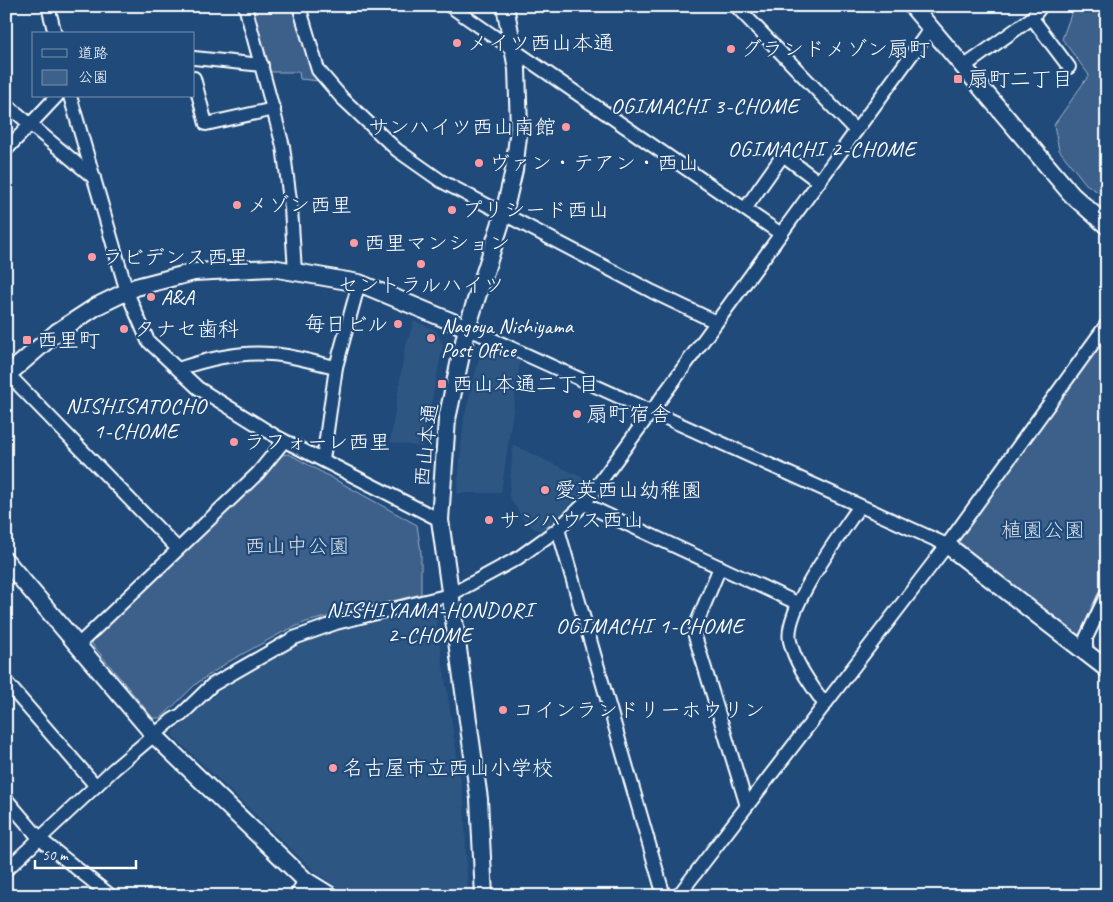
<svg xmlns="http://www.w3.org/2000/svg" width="1113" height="902" font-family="Caveat,'Klee One',sans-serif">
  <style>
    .built { fill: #2e5683 }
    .green { fill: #3c618b; stroke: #9eb0c5 }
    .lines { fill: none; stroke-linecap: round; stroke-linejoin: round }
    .minor-casing { stroke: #fff; stroke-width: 16 }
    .tertiary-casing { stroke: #fff; stroke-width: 20 }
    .minor { stroke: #1f4a7a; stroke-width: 12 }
    .tertiary { stroke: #1f4a7a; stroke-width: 16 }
    .poi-dot { fill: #ff9aa2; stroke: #1f4a7a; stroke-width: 2 }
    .labels { text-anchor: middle; stroke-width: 4.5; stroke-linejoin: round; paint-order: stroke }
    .poi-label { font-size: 21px; fill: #fff; stroke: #1f4a7a; text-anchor: start }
    .street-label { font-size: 21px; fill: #fff; stroke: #1f4a7a }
    .park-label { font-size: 21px; fill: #d8dfe8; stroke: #1f4a7a }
    .neighbourhood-label { font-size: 22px; letter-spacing: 1px; fill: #fff; stroke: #1f4a7a }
  </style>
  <rect width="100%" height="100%" fill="#1f4a7a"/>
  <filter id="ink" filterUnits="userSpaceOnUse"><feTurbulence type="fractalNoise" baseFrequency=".02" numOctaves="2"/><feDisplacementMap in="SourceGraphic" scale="10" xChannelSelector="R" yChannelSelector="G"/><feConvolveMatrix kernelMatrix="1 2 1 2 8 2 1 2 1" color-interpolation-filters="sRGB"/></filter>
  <g filter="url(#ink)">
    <g class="built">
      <path d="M 414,321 L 436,330 L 443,345 L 429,415 L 427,414 L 422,447 L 390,442 L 405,348 Z"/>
      <path d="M 488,346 L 520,362 L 501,493 L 457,493 L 464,418 L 482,347 Z"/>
      <path d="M 513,445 L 590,481 L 546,533 L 533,528 L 523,519 L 509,496 Z"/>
      <path d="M 425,604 L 435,612 L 464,802 L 468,896 L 351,896 L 316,873 L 172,735 L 173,732 L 223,688 L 222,686 L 319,630 Z"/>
    </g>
    <g class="green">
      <path d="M 252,6 L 293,6 L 310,67 L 319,81 L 300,79 L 299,72 L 270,72 Z"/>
      <path d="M 1074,6 L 1107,6 L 1107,198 L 1086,184 L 1059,150 L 1054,125 L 1089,75 L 1062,39 Z"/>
      <path d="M 1107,336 L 1107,573 L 1079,636 L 958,545 L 958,539 Z"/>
      <path d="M 289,454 L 417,525 L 421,552 L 421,594 L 306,622 L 283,632 L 228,662 L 196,684 L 161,718 L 153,718 L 92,644 L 92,638 L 282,455 Z"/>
    </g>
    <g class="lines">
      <defs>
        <g id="minor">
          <path d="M 48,6 L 55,34"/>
          <path d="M 245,6 L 283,146 L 291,208 L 295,272"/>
          <path d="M 299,6 L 318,70 L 342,98 L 397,150 L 441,181 L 653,292 L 716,322"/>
          <path d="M 450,6 L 781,234"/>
          <path d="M 736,6 L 856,131"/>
          <path d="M 1032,18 L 1069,67"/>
          <path d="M 194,58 L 262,65"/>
          <path d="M 962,68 L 1032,18 L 1039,9 L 1037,6"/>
          <path d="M 194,78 L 206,124 L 274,109"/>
          <path d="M 70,96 L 127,292 L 148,341 L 198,388 L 277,437 L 440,520"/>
          <path d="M 6,104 L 94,178"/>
          <path d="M 6,150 L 57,96"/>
          <path d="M 745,209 L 783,155 L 819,182"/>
          <path d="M 467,328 L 947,545"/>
          <path d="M 178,369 C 207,359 240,351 271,354 C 292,355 315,363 336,367"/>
          <path d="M 6,372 L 177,548"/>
          <path d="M 323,460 L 336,367 L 359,283"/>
          <path d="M 584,504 L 797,603"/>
          <path d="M 558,529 L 664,896"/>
          <path d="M 720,567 L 698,620 L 695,636 L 747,806"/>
          <path d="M 78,645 L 258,473 L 284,441"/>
          <path d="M 1086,653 L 1086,638 L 1107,594"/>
          <path d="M 6,682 L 96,786"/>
          <path d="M 825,705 C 812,686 795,664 790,641 C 783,610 841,534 859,507"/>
          <path d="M 6,799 L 40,839 L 111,896"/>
          <path d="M 6,870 L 114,769 L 172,720 L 181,715 L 212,685 L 294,638 L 336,623 L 450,595 L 518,558 L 558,529 L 584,504 L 931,28"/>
          <path d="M 296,896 L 305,880"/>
          <path d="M 678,896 L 947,545 L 1107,324"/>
        </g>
        <g id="tertiary">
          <path d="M 912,6 L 1072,195 L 1107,226"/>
          <path d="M 6,376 L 57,332 L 97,306 L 136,287 L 194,272 L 272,268 L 359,283 L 467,328"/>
          <path d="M 947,545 L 1107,669"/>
          <path d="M 6,561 L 155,736 L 305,880 L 331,896"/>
          <path d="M 484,896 L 479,799 L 440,520 L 447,419 L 467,328 L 504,213 L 514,170 L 519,128 L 517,69 L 505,6"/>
        </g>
      </defs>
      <use href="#minor" class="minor-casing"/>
      <use href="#tertiary" class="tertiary-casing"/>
      <use href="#minor" class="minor"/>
      <use href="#tertiary" class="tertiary"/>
    </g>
  </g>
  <g class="poi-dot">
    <circle cx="457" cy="43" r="5"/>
    <circle cx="731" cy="49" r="5"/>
    <rect x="953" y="74" width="10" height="10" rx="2.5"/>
    <circle cx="566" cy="127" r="5"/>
    <circle cx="479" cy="163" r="5"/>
    <circle cx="237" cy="205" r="5"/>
    <circle cx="452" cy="210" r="5"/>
    <circle cx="354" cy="243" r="5"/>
    <circle cx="92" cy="257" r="5"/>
    <circle cx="421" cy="264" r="5"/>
    <circle cx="151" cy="297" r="5"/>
    <circle cx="398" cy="324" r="5"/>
    <circle cx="124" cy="329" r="5"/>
    <circle cx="431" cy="338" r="5"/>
    <rect x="22" y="335" width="10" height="10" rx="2.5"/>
    <rect x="437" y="379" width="10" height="10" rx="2.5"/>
    <circle cx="577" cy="414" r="5"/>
    <circle cx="234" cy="442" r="5"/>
    <circle cx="545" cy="490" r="5"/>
    <circle cx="489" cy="520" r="5"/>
    <circle cx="503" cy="710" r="5"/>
    <circle cx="333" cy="768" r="5"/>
  </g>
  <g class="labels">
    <g class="poi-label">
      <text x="467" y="50">メイツ西山本通</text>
      <text x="741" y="56">グランドメゾン扇町</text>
      <text x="968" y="86">扇町二丁目</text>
      <text x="556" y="134" text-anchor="end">サンハイツ西山南館</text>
      <text x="489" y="170">ヴァン・テアン・西山</text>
      <text x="247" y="212">メゾン西里</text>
      <text x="462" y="217">プリシード西山</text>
      <text x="364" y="250">西里マンション</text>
      <text x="102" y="264">ラビデンス西里</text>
      <text x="421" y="292" text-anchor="middle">セントラルハイツ</text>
      <text x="161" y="304">A&amp;A</text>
      <text x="388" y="331" text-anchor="end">毎日ビル</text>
      <text x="441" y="333">Nagoya Nishiyama<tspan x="441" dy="24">Post Office</tspan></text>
      <text x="134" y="336">タナセ歯科</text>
      <text x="37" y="347">西里町</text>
      <text x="452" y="391">西山本通二丁目</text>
      <text x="587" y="421">扇町宿舎</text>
      <text x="244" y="449">ラフォーレ西里</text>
      <text x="555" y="497">愛英西山幼稚園</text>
      <text x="499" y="527">サンハウス西山</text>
      <text x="513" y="717">コインランドリーホウリン</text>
      <text x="343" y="775">名古屋市立西山小学校</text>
    </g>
    <g class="street-label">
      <text transform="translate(426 445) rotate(-84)" y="7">西山本通</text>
    </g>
    <g class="park-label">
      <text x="1043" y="537">植園公園</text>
      <text x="297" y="553">西山中公園</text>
    </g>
    <g class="neighbourhood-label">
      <text x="705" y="113">OGIMACHI 3-CHOME</text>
      <text x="822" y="156">OGIMACHI 2-CHOME</text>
      <text x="136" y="413">NISHISATOCHO<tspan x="136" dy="25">1-CHOME</tspan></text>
      <text x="430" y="617">NISHIYAMA-HONDORI<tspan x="430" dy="25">2-CHOME</tspan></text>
      <text x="650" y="633">OGIMACHI 1-CHOME</text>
    </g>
  </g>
  <rect width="1113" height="902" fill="none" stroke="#1f4a7a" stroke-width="25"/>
  <rect x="12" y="12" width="1088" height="877" fill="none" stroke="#fff" stroke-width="2" filter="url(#ink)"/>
  <rect x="32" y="32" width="162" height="65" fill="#1f4a7a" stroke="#7992af"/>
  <rect x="42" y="49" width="25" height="8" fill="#1f4a7a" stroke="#7992af"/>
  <text x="78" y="58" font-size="15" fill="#ffffff">道路</text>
  <rect x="42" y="70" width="25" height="15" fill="#3c618b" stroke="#7992af"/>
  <text x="78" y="82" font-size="15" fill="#ffffff">公園</text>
  <path d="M35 860v8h101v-8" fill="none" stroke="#ffffff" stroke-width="2.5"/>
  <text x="42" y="860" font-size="15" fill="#ffffff" stroke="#1f4a7a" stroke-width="4" paint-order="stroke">50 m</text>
</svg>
